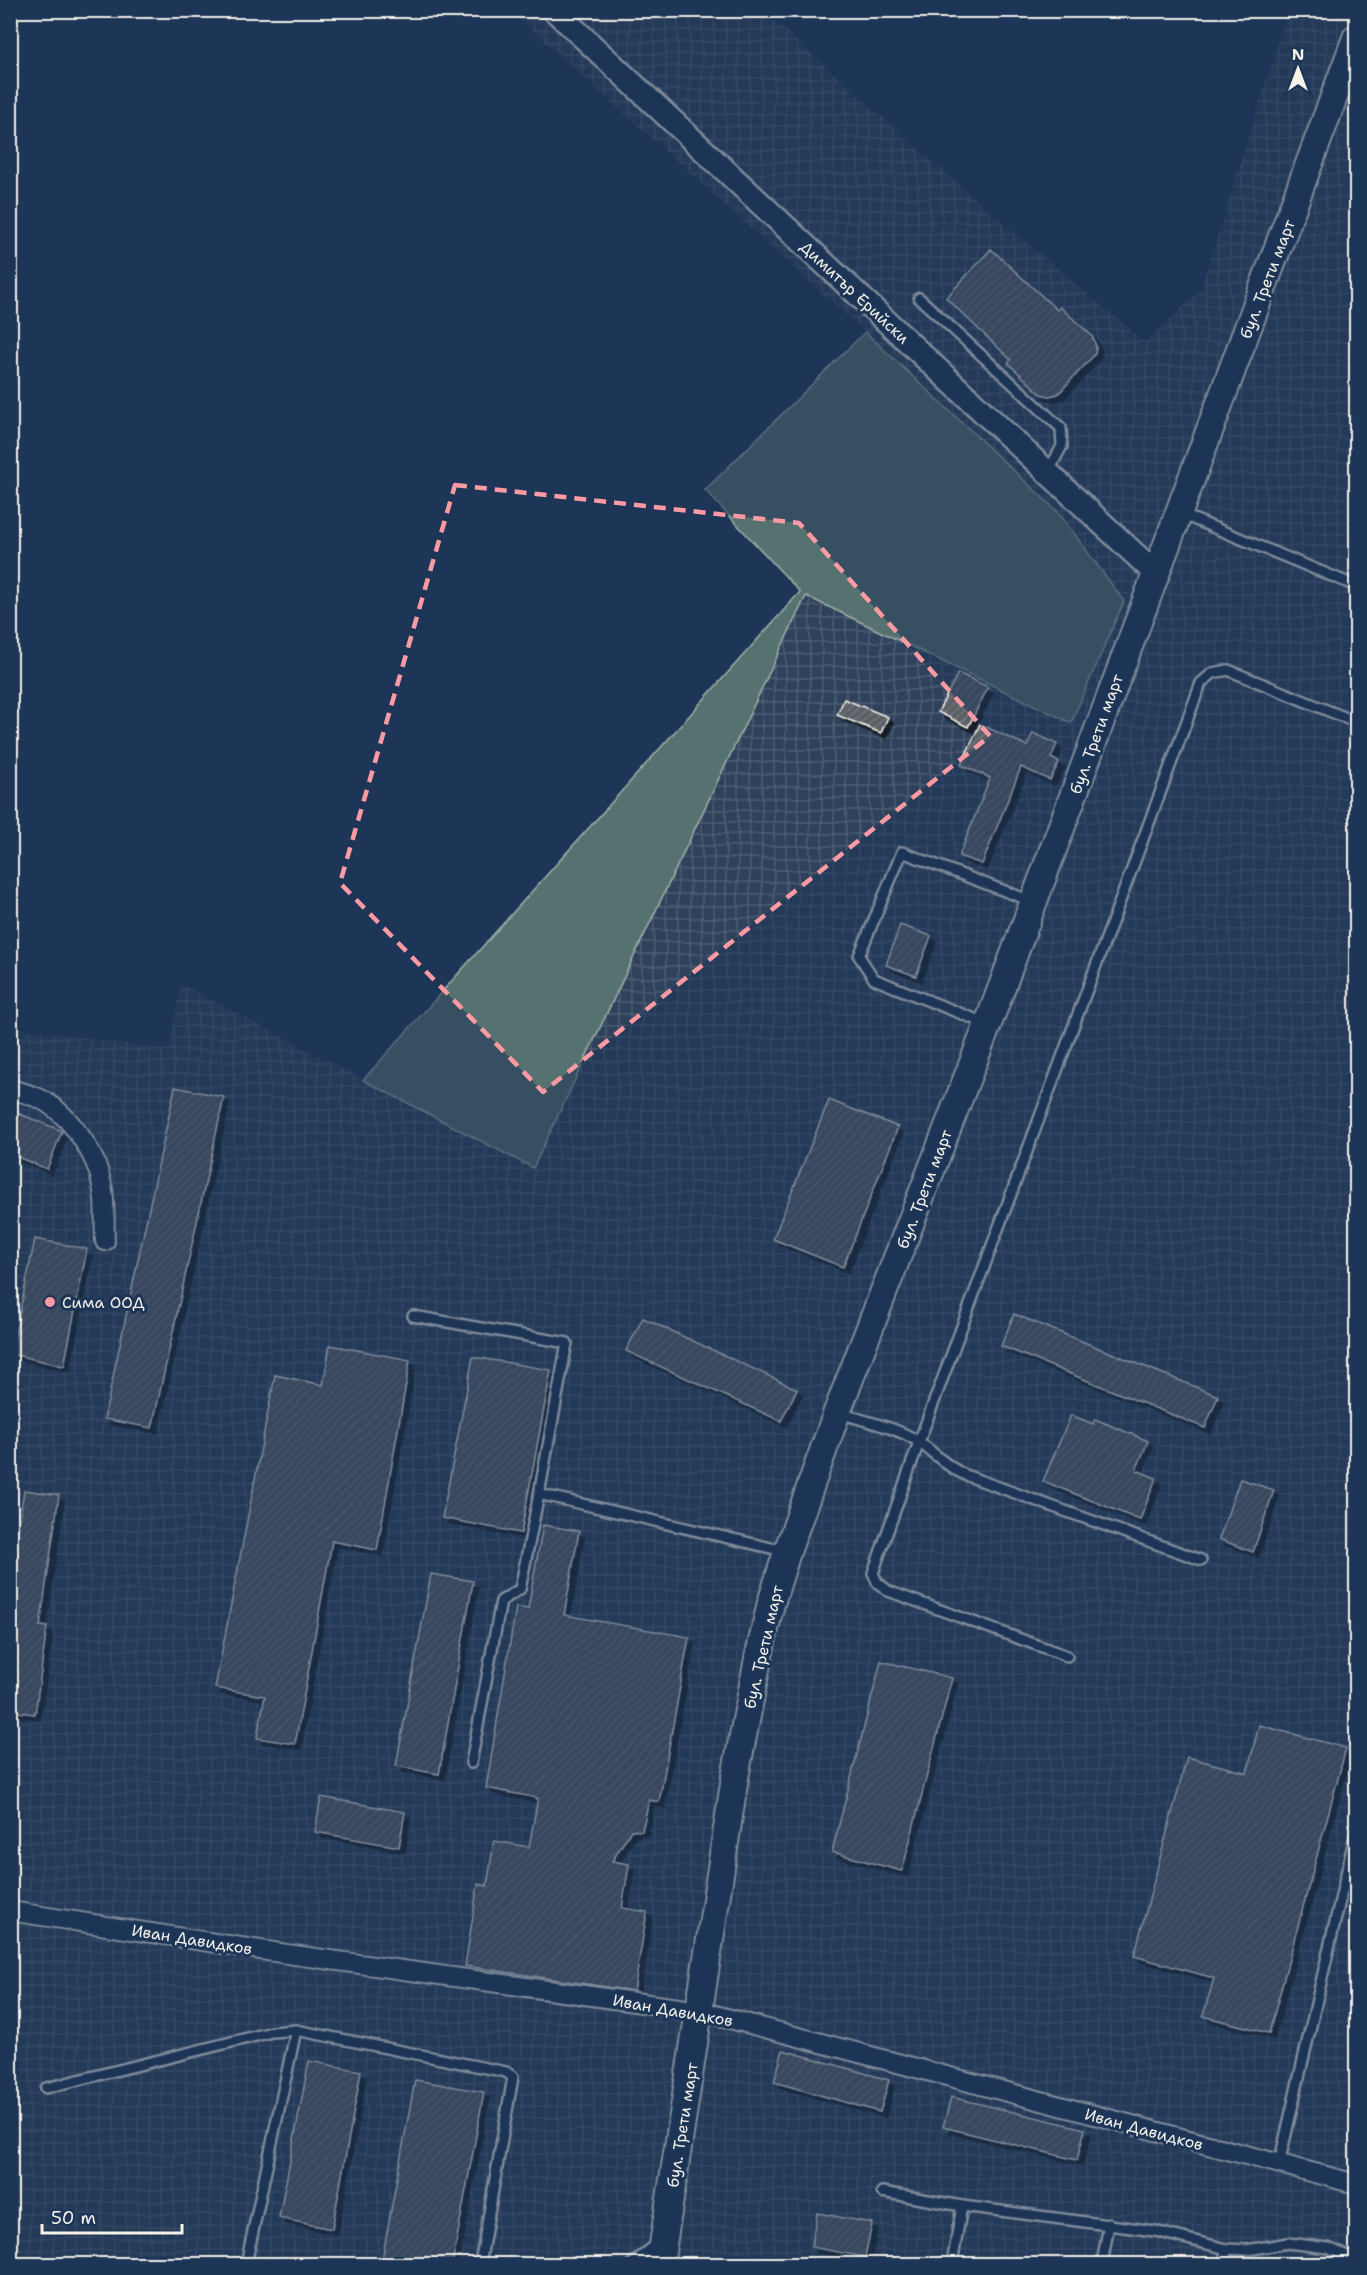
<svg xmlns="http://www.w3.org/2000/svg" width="1367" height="2275" font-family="'Shantell Sans',sans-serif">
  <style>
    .industrial { fill: url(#industrial-grid) }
    .green { fill: #567270; stroke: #a5b2ac; stroke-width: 1.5 }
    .building { fill: url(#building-hatch); stroke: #f4f1e8; stroke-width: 1.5; filter: url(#shadow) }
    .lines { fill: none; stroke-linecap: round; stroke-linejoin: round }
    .service-casing { stroke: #f4f1e8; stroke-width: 14 }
    .minor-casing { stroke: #f4f1e8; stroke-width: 22 }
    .tertiary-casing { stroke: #f4f1e8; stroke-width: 27 }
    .secondary-casing { stroke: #f4f1e8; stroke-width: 30 }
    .service { stroke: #1d3557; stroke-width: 9 }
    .minor { stroke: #1d3557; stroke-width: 18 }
    .tertiary { stroke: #1d3557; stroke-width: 22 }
    .secondary { stroke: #1d3557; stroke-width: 26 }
    .marked { fill: none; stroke: #ff9aa2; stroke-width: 4.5; stroke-dasharray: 12 8; stroke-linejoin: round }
    .poi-dot { fill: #ff9aa2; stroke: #1d3557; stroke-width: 2 }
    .labels { text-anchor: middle; stroke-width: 6; stroke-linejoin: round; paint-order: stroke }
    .street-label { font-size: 16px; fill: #f4f1e8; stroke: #1d3557 }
    .poi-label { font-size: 16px; fill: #f4f1e8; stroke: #1d3557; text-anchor: start }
  </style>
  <defs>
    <pattern id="industrial-grid" width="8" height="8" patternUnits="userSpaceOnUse" patternTransform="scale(1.5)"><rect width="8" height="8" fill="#2f425c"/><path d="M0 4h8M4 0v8" fill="none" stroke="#4e5e73"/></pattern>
    <pattern id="building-hatch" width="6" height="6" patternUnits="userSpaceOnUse" patternTransform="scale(1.5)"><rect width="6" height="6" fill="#5a6066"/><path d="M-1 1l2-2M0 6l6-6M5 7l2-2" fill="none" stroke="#72777c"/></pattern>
    <filter id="shadow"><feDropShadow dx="5.5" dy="5.5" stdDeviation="0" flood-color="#0009"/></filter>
  </defs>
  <rect width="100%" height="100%" fill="#1d3557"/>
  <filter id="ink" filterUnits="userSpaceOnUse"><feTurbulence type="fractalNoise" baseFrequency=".0167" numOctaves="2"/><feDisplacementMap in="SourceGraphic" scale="12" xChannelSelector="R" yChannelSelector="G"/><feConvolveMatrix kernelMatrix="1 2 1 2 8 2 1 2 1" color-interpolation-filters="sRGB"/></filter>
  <g filter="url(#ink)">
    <path class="industrial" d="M 511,11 L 763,11 L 976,200 L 1145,342 L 1200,291 L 1288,11 L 1356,11 L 1356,2264 L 11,2264 L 11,1027 L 169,1050 L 181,984 L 533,1168 L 806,596 L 1071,722 L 1124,602 L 1058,512 L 865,332 Z"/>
    <path class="green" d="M 865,332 L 1058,512 L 1124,601 L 1071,723 L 806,596 L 533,1168 L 363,1080 L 800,592 L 705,490 Z"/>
    <g class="building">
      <path d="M 991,249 L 1057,310 L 1060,307 L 1092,336 L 1096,346 L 1095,354 L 1058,394 L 1049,396 L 1041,394 L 1008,363 L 1011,360 L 946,298 Z"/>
      <path d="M 958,673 L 988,687 L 968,727 L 938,712 Z"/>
      <path d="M 844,699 L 888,717 L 881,733 L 837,715 Z"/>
      <path d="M 980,724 L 1027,746 L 1033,733 L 1057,744 L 1051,758 L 1059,762 L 1050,780 L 1021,767 L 982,864 L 959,856 L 990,778 L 961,765 Z"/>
      <path d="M 900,925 L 931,936 L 916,976 L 886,965 Z"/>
      <path d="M 175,1087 L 224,1097 L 152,1428 L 104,1419 Z"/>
      <path d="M 829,1100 L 898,1127 L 843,1267 L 773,1239 Z"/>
      <path d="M 10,1110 L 62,1131 L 47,1169 L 10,1154 Z"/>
      <path d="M 35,1239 L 87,1249 L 64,1366 L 11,1354 Z"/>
      <path d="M 1014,1314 L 1218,1396 L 1205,1428 L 1001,1346 Z"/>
      <path d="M 643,1318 L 797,1389 L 781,1421 L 626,1351 Z"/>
      <path d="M 330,1345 L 410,1360 L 377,1550 L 332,1541 L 295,1744 L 257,1738 L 265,1696 L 215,1688 L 275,1375 L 323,1385 Z"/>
      <path d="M 473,1357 L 551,1370 L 521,1533 L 442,1518 Z"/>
      <path d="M 1071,1415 L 1093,1424 L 1095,1419 L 1148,1441 L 1136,1470 L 1156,1478 L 1140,1520 L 1043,1481 Z"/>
      <path d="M 1240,1479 L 1274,1490 L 1253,1552 L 1219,1539 Z"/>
      <path d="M 24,1490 L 59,1495 L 40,1626 L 47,1627 L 35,1714 L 10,1711 L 10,1580 Z"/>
      <path d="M 543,1525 L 579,1531 L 564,1615 L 689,1637 L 659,1802 L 649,1800 L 642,1831 L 631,1830 L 612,1861 L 629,1864 L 622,1908 L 647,1912 L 634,1991 L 465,1966 L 478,1884 L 487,1886 L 494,1841 L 529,1847 L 538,1798 L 486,1788 L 516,1607 L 528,1609 Z"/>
      <path d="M 431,1574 L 473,1581 L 439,1774 L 396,1766 Z"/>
      <path d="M 881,1661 L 952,1678 L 902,1871 L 832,1852 Z"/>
      <path d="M 1259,1725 L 1346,1748 L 1269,2033 L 1203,2016 L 1214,1978 L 1134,1956 L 1187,1757 L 1247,1773 Z"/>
      <path d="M 321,1797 L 405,1812 L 399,1847 L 315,1832 Z"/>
      <path d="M 783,2050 L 889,2080 L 880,2112 L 774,2082 Z"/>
      <path d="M 309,2061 L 361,2071 L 332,2229 L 279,2218 Z"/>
      <path d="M 415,2080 L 484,2092 L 452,2265 L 381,2265 Z"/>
      <path d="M 951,2097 L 1085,2129 L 1077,2160 L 943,2127 Z"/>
      <path d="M 817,2213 L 872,2223 L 865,2257 L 811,2247 Z"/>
    </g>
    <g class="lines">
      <defs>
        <g id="service">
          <path d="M 919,298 L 1061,428 L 1062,446 L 1048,472"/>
          <path d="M 1181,514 L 1356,586"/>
          <path d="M 987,1024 L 874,979 L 859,956 L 902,852 L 1031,901"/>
          <path d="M 413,1316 L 567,1343 L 539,1494 L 784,1551"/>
          <path d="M 840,1413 C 864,1421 899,1428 919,1442 C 937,1455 944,1465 965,1475 L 1201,1560"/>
          <path d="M 1067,1656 L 888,1591 L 877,1582 L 873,1573 L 919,1442 L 1201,683 L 1213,673 L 1228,670 L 1356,722"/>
          <path d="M 471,1763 L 501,1601 L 520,1589 L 539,1494"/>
          <path d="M 46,2088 L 272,2032 L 296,2030"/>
          <path d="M 1279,2164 L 1356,1831"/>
          <path d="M 882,2192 L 962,2206 L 1155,2231 L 1227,2249 L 1247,2250 L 1288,2243 L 1328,2248 L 1356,2260"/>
          <path d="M 246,2264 L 296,2030 L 506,2072 L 513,2077 L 480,2264"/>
          <path d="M 632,2264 L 657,2244"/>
          <path d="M 952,2264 L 962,2206"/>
          <path d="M 1102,2264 L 1109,2224"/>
          <path d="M 1223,2264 L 1227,2249"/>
        </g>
        <g id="minor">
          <path d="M 10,1089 C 24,1093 38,1096 49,1104 C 74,1121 97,1156 102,1185 C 106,1203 104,1222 105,1241"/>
          <path d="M 10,1911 L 287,1954 L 700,2011 L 1356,2184"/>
        </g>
        <path id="tertiary" d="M 554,10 L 1156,574"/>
        <path id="secondary" d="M 660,2264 L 735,1777 L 758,1659 L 771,1603 L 787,1552 L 837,1412 L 988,1024 L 1356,38"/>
      </defs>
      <use href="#service" class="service-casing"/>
      <use href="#minor" class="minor-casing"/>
      <use href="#tertiary" class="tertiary-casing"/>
      <use href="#secondary" class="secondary-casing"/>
      <use href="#service" class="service"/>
      <use href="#minor" class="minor"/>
      <use href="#tertiary" class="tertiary"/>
      <use href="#secondary" class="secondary"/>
    </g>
  </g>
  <path d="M0 0H1367V2275H0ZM 455,485 L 799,523 L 990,736 L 543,1092 L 340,883 Z" fill="#1d3557" fill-opacity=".55" fill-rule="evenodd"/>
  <path class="marked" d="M 455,485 L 799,523 L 990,736 L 543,1092 L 340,883 Z"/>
  <circle class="poi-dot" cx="50" cy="1302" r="6"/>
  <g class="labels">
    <g class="street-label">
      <text transform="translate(1267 279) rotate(-69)" y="6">бул. Трети март</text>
      <text transform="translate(855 292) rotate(43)" y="6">Димитър Ерийски</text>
      <text transform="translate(1096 734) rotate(-70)" y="6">бул. Трети март</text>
      <text transform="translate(924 1189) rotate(-69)" y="6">бул. Трети март</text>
      <text transform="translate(763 1647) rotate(-77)" y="6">бул. Трети март</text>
      <text transform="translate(192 1939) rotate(9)" y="6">Иван Давидков</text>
      <text transform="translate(673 2010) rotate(10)" y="6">Иван Давидков</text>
      <text transform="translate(682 2125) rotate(-81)" y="6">бул. Трети март</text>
      <text transform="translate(1144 2129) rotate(15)" y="6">Иван Давидков</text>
    </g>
    <g class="poi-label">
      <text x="62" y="1308">Сима ООД</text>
    </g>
  </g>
  <rect width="1367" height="2275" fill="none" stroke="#1d3557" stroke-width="36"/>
  <rect x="18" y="18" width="1331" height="2239" fill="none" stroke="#f4f1e8" stroke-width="2" filter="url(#ink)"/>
  <g transform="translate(1298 69)" stroke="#1d3557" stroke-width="4.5" paint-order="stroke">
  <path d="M0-4.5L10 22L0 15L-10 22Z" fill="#f4f1e8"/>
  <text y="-9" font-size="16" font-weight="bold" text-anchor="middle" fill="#f4f1e8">N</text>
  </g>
  <path d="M42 2224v9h140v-9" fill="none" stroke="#f4f1e8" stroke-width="3"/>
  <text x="51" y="2224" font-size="18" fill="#f4f1e8" stroke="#1d3557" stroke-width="4.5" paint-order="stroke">50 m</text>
</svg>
